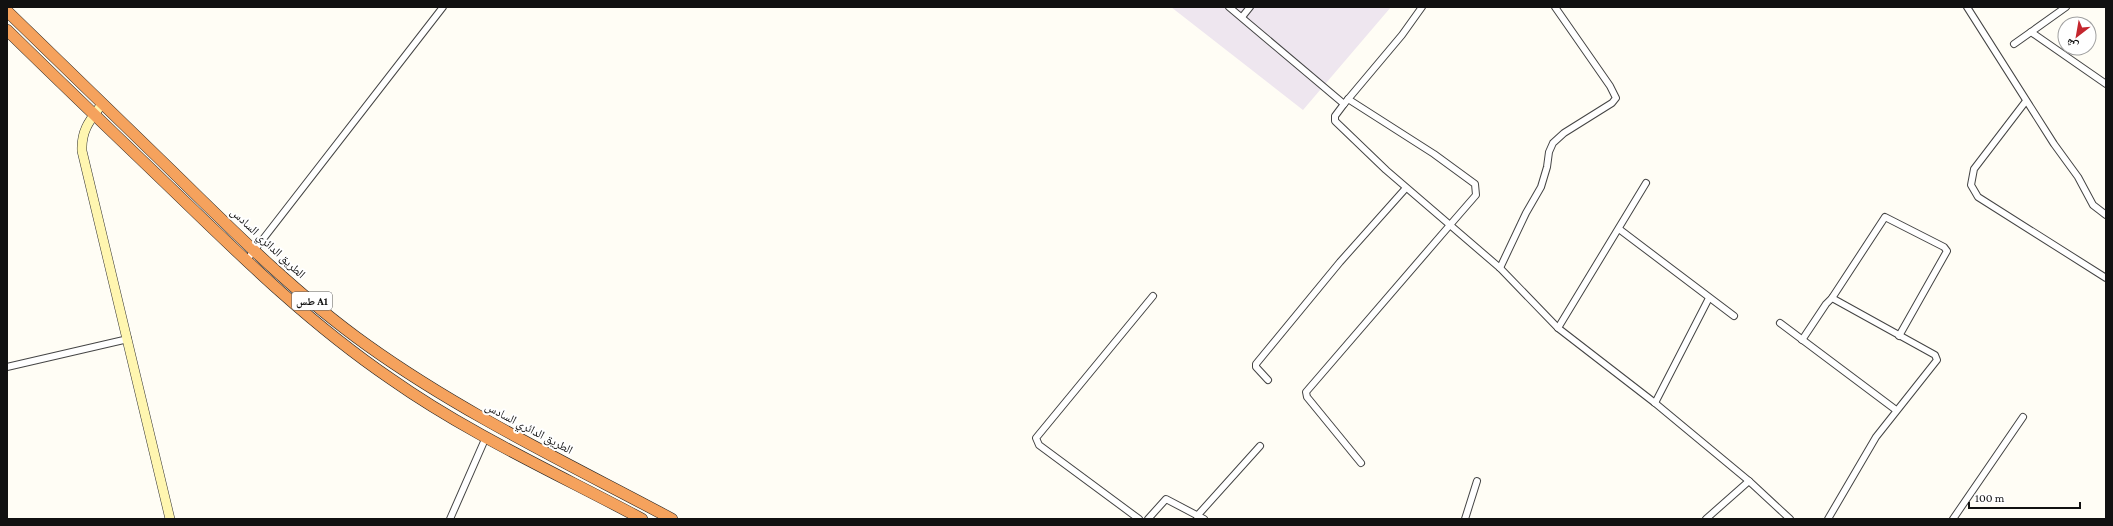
<svg xmlns="http://www.w3.org/2000/svg" width="2113" height="526" font-family="'Crimson Pro','Noto Naskh Arabic',serif">
  <style>
    .industrial { fill: #eee6ef }
    .lines { fill: none; stroke-linecap: round; stroke-linejoin: round }
    .street-casing { stroke: #444; stroke-width: 8 }
    .secondary-casing { stroke: #333; stroke-width: 10 }
    .highway-casing { stroke: #222; stroke-width: 12 }
    .street { stroke: #fff; stroke-width: 6 }
    .secondary { stroke: #fff6b0; stroke-width: 9 }
    .highway { stroke: #f5a25d; stroke-width: 11 }
    .labels { text-anchor: middle; stroke-width: 4; stroke-linejoin: round; paint-order: stroke }
    .shield { fill: #fff; stroke: #585858; stroke-width: 1 }
    .shield-label { font-size: 11px; font-weight: bold; fill: #111 }
    .street-label { font-size: 12px; fill: #111; stroke: #fff }
  </style>
  <rect width="100%" height="100%" fill="#fffdf5"/>
  <path class="industrial" d="M 1171,7 L 1391,7 L 1303,110 Z"/>
  <g class="lines">
    <defs>
      <g id="street">
        <path d="M 1229,7 L 1344,104"/>
        <path d="M 1422,7 L 1402,35 L 1344,104 L 1335,116 L 1335,121 L 1386,170 L 1500,268 L 1558,328 L 1655,403 L 1749,481 L 1790,519"/>
        <path d="M 1967,7 L 2054,144 L 2078,177 L 2093,205 L 2106,215"/>
        <path d="M 1242,17 L 1250,7"/>
        <path d="M 2031,32 L 2066,7"/>
        <path d="M 2014,44 L 2031,32 L 2106,84"/>
        <path d="M 1348,99 L 1434,154 L 1475,184 L 1476,195 L 1456,218 L 1306,392 L 1307,397 L 1361,463"/>
        <path d="M 2026,101 L 1974,169 L 1971,185 L 1978,197 L 2106,278"/>
        <path d="M 1619,229 L 1734,316"/>
        <path d="M 246,261 L 443,7"/>
        <path d="M 1500,268 L 1526,213 L 1541,187 L 1547,167 L 1549,152 L 1553,143 L 1564,133 L 1612,103 L 1616,98 L 1610,86 L 1555,7"/>
        <path d="M 1780,323 L 1896,410"/>
        <path d="M 1558,328 L 1646,183"/>
        <path d="M 1802,340 L 1826,304 L 1832,298 L 1885,217 L 1944,247 L 1947,251 L 1899,336"/>
        <path d="M 7,367 L 128,339"/>
        <path d="M 1268,380 L 1256,367 L 1256,364 L 1340,262 L 1406,188"/>
        <path d="M 1655,403 L 1709,298"/>
        <path d="M 1197,516 L 1260,446"/>
        <path d="M 450,519 L 486,437"/>
        <path d="M 1139,519 L 1039,445 L 1036,438 L 1153,296"/>
        <path d="M 1148,519 L 1166,499 L 1204,519"/>
        <path d="M 1465,519 L 1477,481"/>
        <path d="M 1706,519 L 1749,481"/>
        <path d="M 1828,519 L 1876,437 L 1937,360 L 1935,355 L 1832,298"/>
        <path d="M 1953,519 L 2023,417"/>
      </g>
      <path id="secondary" d="M 102,104 C 90,120 81,130 82,151 L 170,519"/>
      <g id="highway">
        <path d="M 7,11 C 63,65 119,119 174,173 C 235,233 297,295 367,345 C 462,413 569,464 672,519"/>
        <path d="M 7,30 C 64,86 122,141 179,196 C 246,261 313,326 391,379 C 469,434 558,474 642,519"/>
      </g>
    </defs>
    <use href="#street" class="street-casing"/>
    <use href="#secondary" class="secondary-casing"/>
    <use href="#highway" class="highway-casing"/>
    <use href="#street" class="street"/>
    <use href="#secondary" class="secondary"/>
    <use href="#highway" class="highway"/>
  </g>
  <g class="labels">
    <rect class="shield" x="292" y="292" width="40" height="18" rx="3"/>
    <g class="shield-label">
      <text x="312" y="305">طس A1</text>
    </g>
    <g class="street-label">
      <text transform="translate(268 243) rotate(43)" y="4">الطريق الدائري السادس</text>
      <text transform="translate(529 428) rotate(28)" y="4">الطريق الدائري السادس</text>
    </g>
  </g>
  <rect width="2113" height="526" fill="none" stroke="#111111" stroke-width="16"/>
  <g transform="translate(2077 36) rotate(211)"><circle r="19" fill="#ffffff" stroke="#a0a0a0"/>
  <path d="M0-3L7 15L0 10L-7 15Z" fill="#c4262e"/>
  <text y="-6" font-size="11" font-weight="bold" text-anchor="middle" fill="#111111">ش</text>
  </g>
  <path d="M1969 502v6h111v-6" fill="none" stroke="#111111" stroke-width="2"/>
  <text x="1975" y="502" font-size="12" fill="#111111" stroke="#ffffff" stroke-width="3" paint-order="stroke">100 m</text>
</svg>
